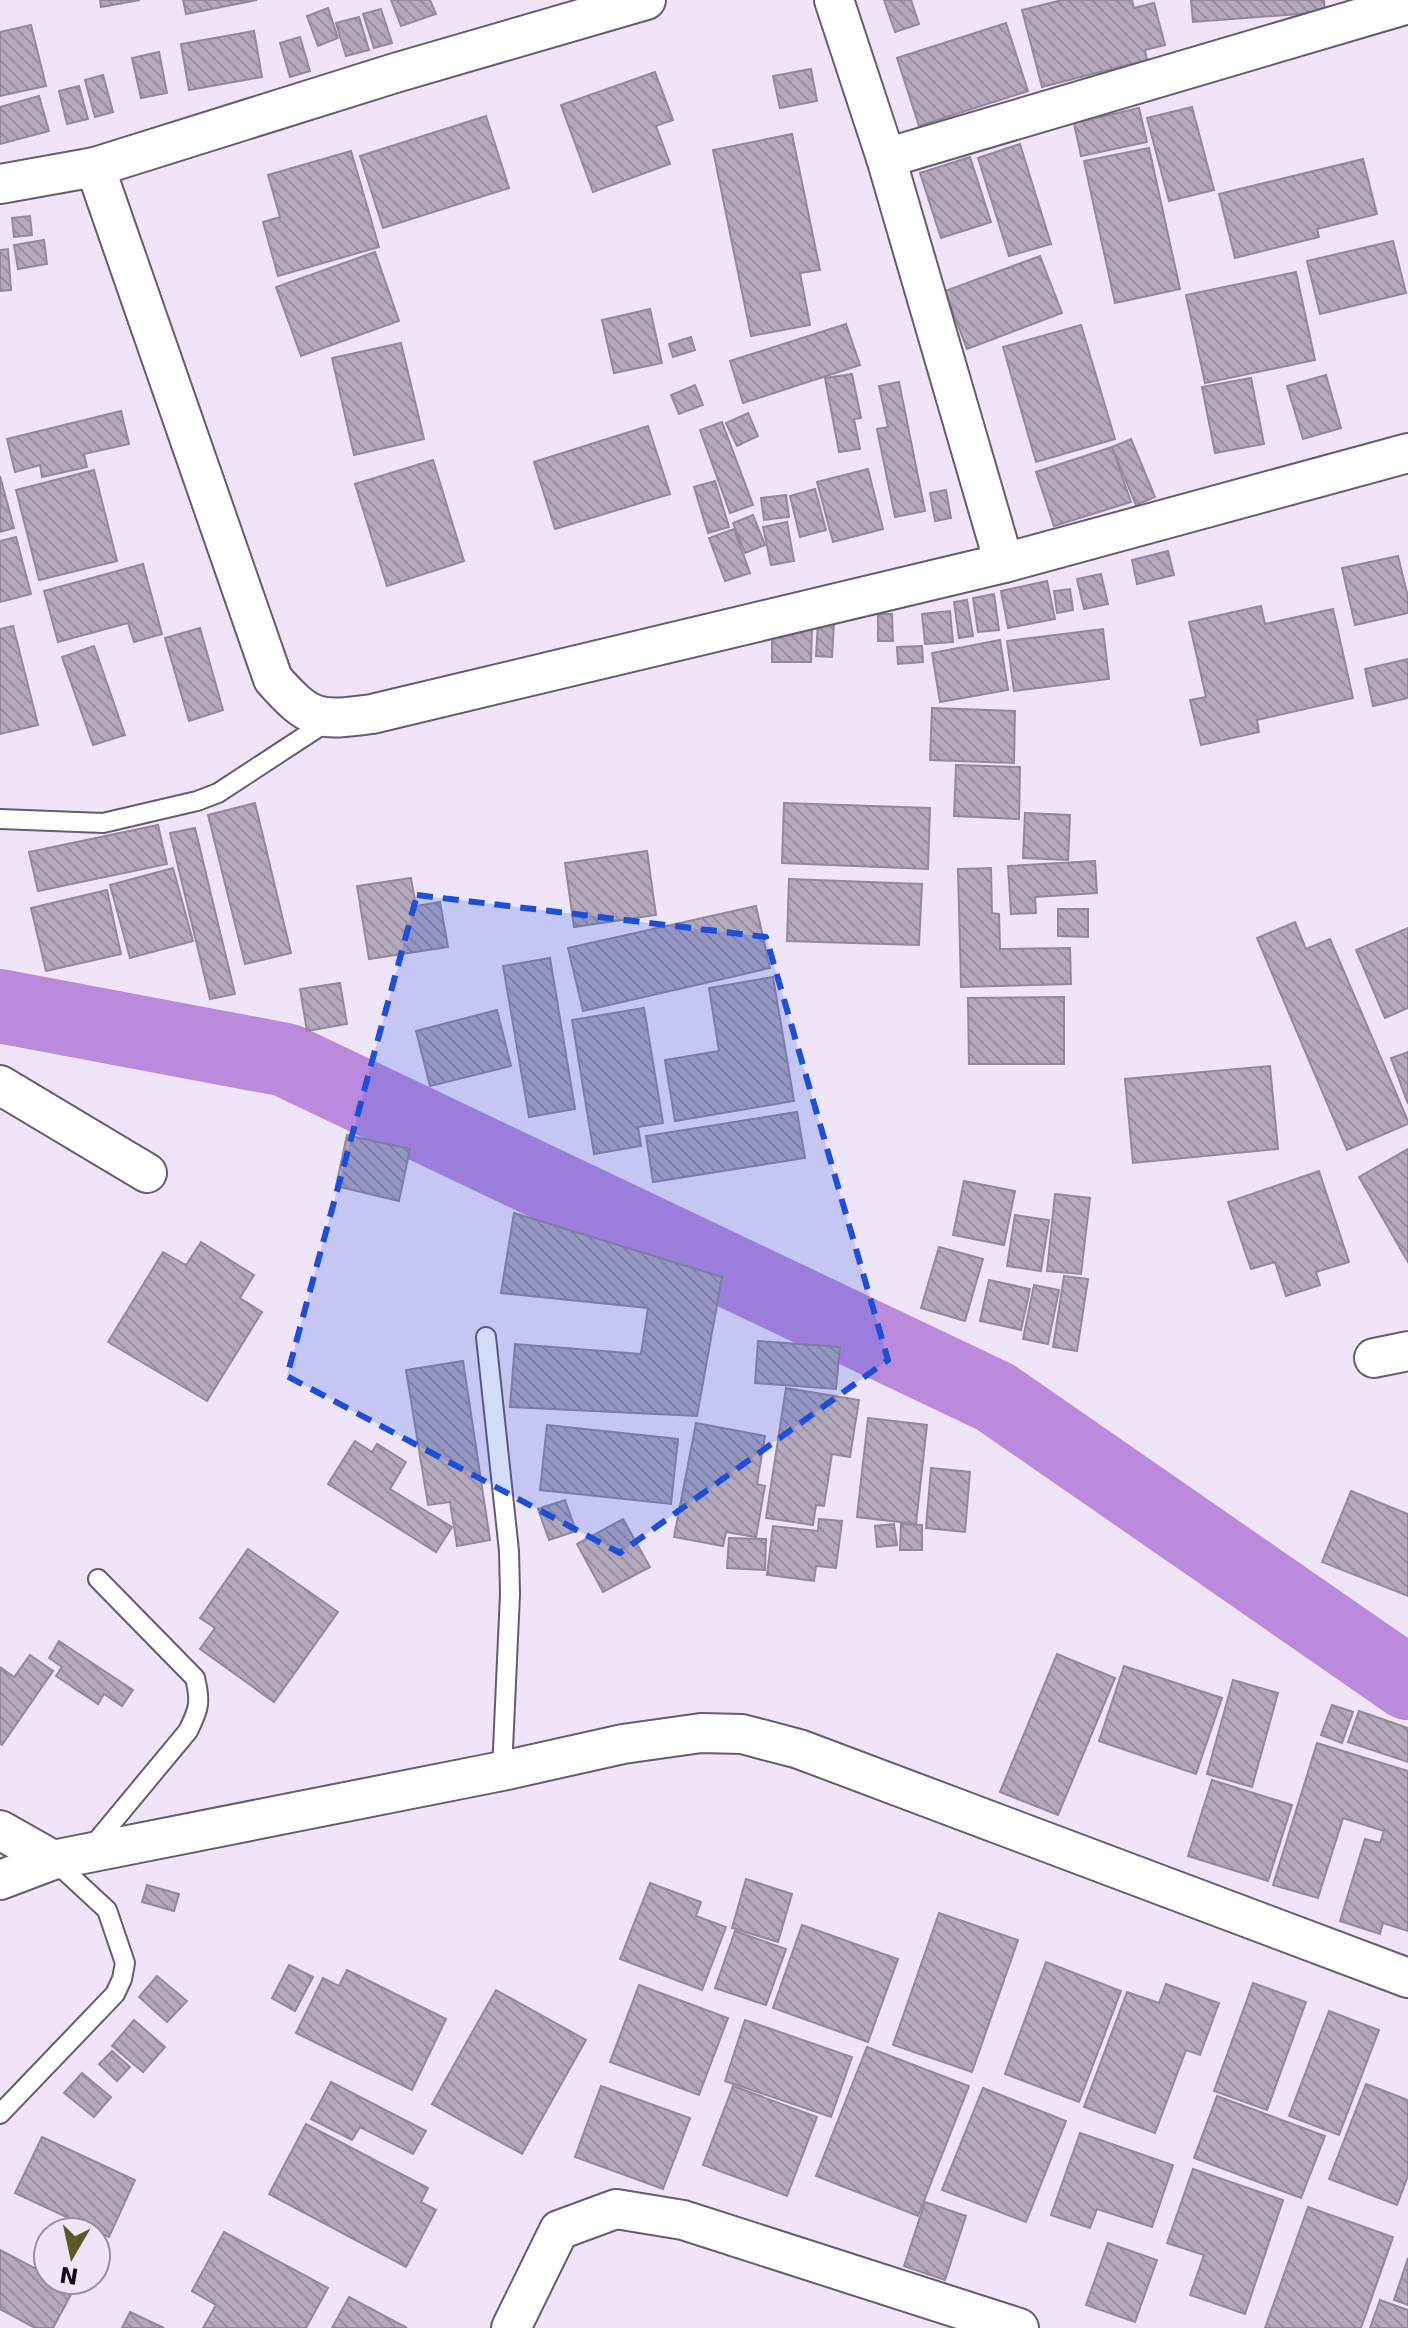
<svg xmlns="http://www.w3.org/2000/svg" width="1408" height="2328" font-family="'DejaVu Sans',sans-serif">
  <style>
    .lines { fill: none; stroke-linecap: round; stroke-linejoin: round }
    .river { stroke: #bb8adc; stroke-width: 74 }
    .building { fill: url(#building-back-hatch); stroke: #93889c; stroke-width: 2 }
    .service-casing { stroke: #665c6e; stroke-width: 22 }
    .minor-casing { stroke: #665c6e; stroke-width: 42 }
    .service { stroke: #fff; stroke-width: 18 }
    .minor { stroke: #fff; stroke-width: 38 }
    .marked { fill: #1d4ed8; fill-opacity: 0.2; stroke: #1d4ed8; stroke-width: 6; stroke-dasharray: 16 10; stroke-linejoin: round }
  </style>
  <defs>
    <pattern id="building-back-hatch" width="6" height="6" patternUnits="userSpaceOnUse" patternTransform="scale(2)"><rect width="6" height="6" fill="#b3a8bc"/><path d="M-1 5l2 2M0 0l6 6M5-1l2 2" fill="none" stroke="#998fa1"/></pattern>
  </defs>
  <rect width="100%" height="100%" fill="#f0e4f9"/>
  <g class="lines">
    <path class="river" d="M 0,1006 L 286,1060 L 995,1397 L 1408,1683"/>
  </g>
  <g class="building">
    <path d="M 100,0 L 140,0 L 101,7 Z"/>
    <path d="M 183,0 L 257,0 L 186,14 Z"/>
    <path d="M 391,0 L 430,0 L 436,14 L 401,26 Z"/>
    <path d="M 884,0 L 911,0 L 919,24 L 895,32 Z"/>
    <path d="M 1062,0 L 1132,0 L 1134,8 L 1154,3 L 1165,45 L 1145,50 L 1147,60 L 1042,87 L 1022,10 Z"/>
    <path d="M 1191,0 L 1324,0 L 1325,12 L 1193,22 Z"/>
    <path d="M 328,8 L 338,38 L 318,46 L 307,16 Z"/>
    <path d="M 381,9 L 392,43 L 374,48 L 363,14 Z"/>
    <path d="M 359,17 L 369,50 L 346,56 L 336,23 Z"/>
    <path d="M 1006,23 L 1028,91 L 919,126 L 897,58 Z"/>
    <path d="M 31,25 L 46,86 L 0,96 L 0,32 Z"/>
    <path d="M 254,31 L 262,77 L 189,90 L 181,44 Z"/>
    <path d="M 300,37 L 310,71 L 290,77 L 280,43 Z"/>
    <path d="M 159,52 L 167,93 L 141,98 L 132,58 Z"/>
    <path d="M 811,69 L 817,101 L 780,108 L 773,76 Z"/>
    <path d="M 655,72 L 673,120 L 656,126 L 670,164 L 593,192 L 561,105 Z"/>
    <path d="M 103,75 L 113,112 L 95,117 L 85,80 Z"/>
    <path d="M 79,86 L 88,119 L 67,124 L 59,91 Z"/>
    <path d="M 39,96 L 49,131 L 0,144 L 0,107 Z"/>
    <path d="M 1192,107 L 1214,190 L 1169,201 L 1147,118 Z"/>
    <path d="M 1139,108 L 1147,142 L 1081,156 L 1074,123 Z"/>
    <path d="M 486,116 L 509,188 L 383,228 L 360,156 Z"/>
    <path d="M 792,134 L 820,270 L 800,273 L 810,325 L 751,336 L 713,150 Z"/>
    <path d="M 1020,144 L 1051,244 L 1009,256 L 978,158 Z"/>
    <path d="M 1149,148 L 1180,289 L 1115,303 L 1084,161 Z"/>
    <path d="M 351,151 L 379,247 L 278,276 L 263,222 L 280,217 L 268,175 Z"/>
    <path d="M 970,157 L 991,222 L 941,238 L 920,173 Z"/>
    <path d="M 1363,159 L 1377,214 L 1317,229 L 1319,237 L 1235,258 L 1219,194 Z"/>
    <path d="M 30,216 L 32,235 L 14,237 L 12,218 Z"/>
    <path d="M 44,240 L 47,264 L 18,269 L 14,245 Z"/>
    <path d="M 1393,241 L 1406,293 L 1320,314 L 1307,261 Z"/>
    <path d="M 8,249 L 11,290 L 0,291 L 0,250 Z"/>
    <path d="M 375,252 L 399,321 L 301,356 L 276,287 Z"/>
    <path d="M 1040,256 L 1062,313 L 967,349 L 945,291 Z"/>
    <path d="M 1296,272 L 1315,360 L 1205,383 L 1186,295 Z"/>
    <path d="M 650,309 L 662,363 L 614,373 L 602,320 Z"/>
    <path d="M 846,324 L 860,365 L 743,403 L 730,361 Z"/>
    <path d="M 1081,325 L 1115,439 L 1036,462 L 1003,347 Z"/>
    <path d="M 691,337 L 695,350 L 673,357 L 669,344 Z"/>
    <path d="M 401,343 L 424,439 L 354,455 L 332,358 Z"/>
    <path d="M 852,374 L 861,418 L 854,419 L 860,449 L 839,452 L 825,378 Z"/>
    <path d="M 1326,375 L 1341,428 L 1303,439 L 1287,386 Z"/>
    <path d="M 1251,378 L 1264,444 L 1215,453 L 1202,387 Z"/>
    <path d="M 899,382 L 925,511 L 895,517 L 877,429 L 888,427 L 879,386 Z"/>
    <path d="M 695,385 L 703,405 L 679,414 L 671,395 Z"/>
    <path d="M 121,411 L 129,444 L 84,454 L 87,467 L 42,477 L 40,465 L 15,472 L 7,439 Z"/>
    <path d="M 748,413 L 758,436 L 737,446 L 726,423 Z"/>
    <path d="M 722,422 L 753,505 L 730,513 L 700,430 Z"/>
    <path d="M 648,426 L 670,494 L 555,529 L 534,462 Z"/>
    <path d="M 1131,439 L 1155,497 L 1136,505 L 1112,447 Z"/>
    <path d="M 1112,447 L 1131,502 L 1054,526 L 1036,472 Z"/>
    <path d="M 433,460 L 464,561 L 387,586 L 355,484 Z"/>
    <path d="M 868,469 L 883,529 L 833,542 L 817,482 Z"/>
    <path d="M 94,470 L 117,561 L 39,580 L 16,490 Z"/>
    <path d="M 0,476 L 14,528 L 0,532 Z"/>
    <path d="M 715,481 L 729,527 L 708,533 L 694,487 Z"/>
    <path d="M 815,489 L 826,530 L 800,537 L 790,496 Z"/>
    <path d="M 946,490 L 951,518 L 935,521 L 930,493 Z"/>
    <path d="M 786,495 L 789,517 L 764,520 L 761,498 Z"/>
    <path d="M 753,515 L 765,545 L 745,553 L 733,523 Z"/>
    <path d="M 787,522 L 794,561 L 771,565 L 763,527 Z"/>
    <path d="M 734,529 L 750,573 L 725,581 L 709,538 Z"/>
    <path d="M 16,537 L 31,594 L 0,602 L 0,541 Z"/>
    <path d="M 1168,551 L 1174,575 L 1137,584 L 1132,560 Z"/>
    <path d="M 1398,556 L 1408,597 L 1408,613 L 1355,625 L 1342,568 Z"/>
    <path d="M 143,564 L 162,634 L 134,642 L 128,623 L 58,642 L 44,591 Z"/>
    <path d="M 1101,574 L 1108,604 L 1084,609 L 1077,579 Z"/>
    <path d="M 1047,581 L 1055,619 L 1008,628 L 1001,591 Z"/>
    <path d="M 1070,589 L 1073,610 L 1057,613 L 1054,591 Z"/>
    <path d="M 994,594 L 999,630 L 978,632 L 973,598 Z"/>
    <path d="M 967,600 L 973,636 L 959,638 L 954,602 Z"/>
    <path d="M 1261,606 L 1265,624 L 1333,609 L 1353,698 L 1257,720 L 1259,732 L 1201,745 L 1190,700 L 1206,697 L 1189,622 Z"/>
    <path d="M 950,611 L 953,642 L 925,644 L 922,614 Z"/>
    <path d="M 878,614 L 892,614 L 893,641 L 878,641 Z"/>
    <path d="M 818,623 L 834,623 L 832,657 L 816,656 Z"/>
    <path d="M 13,626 L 38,725 L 0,734 L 0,629 Z"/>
    <path d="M 772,626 L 812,627 L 811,662 L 772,662 Z"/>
    <path d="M 200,628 L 223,710 L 189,721 L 165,638 Z"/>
    <path d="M 1103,629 L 1109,679 L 1014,691 L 1007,641 Z"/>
    <path d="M 1000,640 L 1008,690 L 940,702 L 932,653 Z"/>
    <path d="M 94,646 L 125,735 L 93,745 L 62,657 Z"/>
    <path d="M 922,646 L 923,662 L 898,664 L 897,647 Z"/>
    <path d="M 1408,659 L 1408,698 L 1373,706 L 1365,669 Z"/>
    <path d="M 932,708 L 1015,711 L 1014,763 L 930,760 Z"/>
    <path d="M 956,765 L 1020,767 L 1019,819 L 954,816 Z"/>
    <path d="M 255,803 L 291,953 L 245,964 L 208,815 Z"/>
    <path d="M 784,803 L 930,808 L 928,869 L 782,863 Z"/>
    <path d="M 1025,813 L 1070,815 L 1068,860 L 1023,858 Z"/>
    <path d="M 158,825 L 167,864 L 38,891 L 29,852 Z"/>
    <path d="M 195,828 L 235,994 L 210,999 L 170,833 Z"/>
    <path d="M 647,851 L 656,915 L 574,927 L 565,863 Z"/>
    <path d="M 1095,861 L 1097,893 L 1035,897 L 1036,913 L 1011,914 L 1008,866 Z"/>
    <path d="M 173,868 L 193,941 L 130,958 L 110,885 Z"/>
    <path d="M 991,868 L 992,913 L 999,914 L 1000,949 L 1070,948 L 1071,984 L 961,987 L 958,869 Z"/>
    <path d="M 411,878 L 416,906 L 440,902 L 448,947 L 369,959 L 357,886 Z"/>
    <path d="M 789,879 L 922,884 L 919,945 L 787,941 Z"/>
    <path d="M 107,890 L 121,954 L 46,971 L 31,908 Z"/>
    <path d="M 756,906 L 770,968 L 583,1011 L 568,948 Z"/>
    <path d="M 1058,909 L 1088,909 L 1088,937 L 1058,936 Z"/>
    <path d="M 1295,922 L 1306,949 L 1330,939 L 1408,1121 L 1408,1124 L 1347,1150 L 1257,938 Z"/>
    <path d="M 1408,928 L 1408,1008 L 1385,1018 L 1356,950 Z"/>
    <path d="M 550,958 L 575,1109 L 529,1117 L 503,966 Z"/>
    <path d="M 773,977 L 794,1101 L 675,1121 L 665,1060 L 719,1051 L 709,988 Z"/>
    <path d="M 340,983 L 347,1024 L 307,1031 L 300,989 Z"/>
    <path d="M 1064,997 L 1064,1064 L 969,1064 L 968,998 Z"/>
    <path d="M 644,1008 L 663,1123 L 638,1127 L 641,1146 L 594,1154 L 572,1020 Z"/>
    <path d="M 497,1010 L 511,1066 L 430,1086 L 416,1031 Z"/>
    <path d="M 1408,1052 L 1408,1104 L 1391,1058 Z"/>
    <path d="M 1270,1066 L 1278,1149 L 1133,1163 L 1125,1079 Z"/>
    <path d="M 797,1112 L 805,1158 L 653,1182 L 646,1136 Z"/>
    <path d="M 347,1135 L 410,1149 L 399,1201 L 336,1186 Z"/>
    <path d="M 1408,1149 L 1408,1262 L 1359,1177 Z"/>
    <path d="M 1319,1171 L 1349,1262 L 1316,1272 L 1320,1285 L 1286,1296 L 1275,1262 L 1251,1269 L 1228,1202 Z"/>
    <path d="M 964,1181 L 1015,1191 L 1004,1245 L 953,1235 Z"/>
    <path d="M 1055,1194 L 1090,1198 L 1081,1274 L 1047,1271 Z"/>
    <path d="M 514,1213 L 722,1277 L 697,1416 L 510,1407 L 515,1344 L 641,1354 L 648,1308 L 501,1293 Z"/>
    <path d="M 1015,1215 L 1049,1220 L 1041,1271 L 1007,1266 Z"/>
    <path d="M 201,1242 L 254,1275 L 240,1298 L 262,1312 L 207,1401 L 108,1342 L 163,1252 L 186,1265 Z"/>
    <path d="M 939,1247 L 983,1259 L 965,1321 L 921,1308 Z"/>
    <path d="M 1064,1276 L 1088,1279 L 1077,1351 L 1053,1347 Z"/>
    <path d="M 989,1280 L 1030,1289 L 1021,1330 L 980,1321 Z"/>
    <path d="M 1034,1285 L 1059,1290 L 1048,1344 L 1023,1339 Z"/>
    <path d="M 758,1341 L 840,1347 L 836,1389 L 755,1383 Z"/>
    <path d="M 463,1361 L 490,1540 L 457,1546 L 450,1502 L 428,1505 L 406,1370 Z"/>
    <path d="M 786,1388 L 859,1400 L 850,1457 L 832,1454 L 824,1506 L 816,1505 L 813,1525 L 766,1518 Z"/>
    <path d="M 868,1418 L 927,1425 L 916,1524 L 857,1517 Z"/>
    <path d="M 696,1423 L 765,1436 L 757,1484 L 765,1486 L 756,1537 L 726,1532 L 723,1546 L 674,1537 Z"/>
    <path d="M 547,1425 L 678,1439 L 671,1504 L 540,1490 Z"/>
    <path d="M 355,1441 L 372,1452 L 377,1444 L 406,1462 L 390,1489 L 452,1527 L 436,1552 L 328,1484 Z"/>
    <path d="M 931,1468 L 970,1472 L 965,1532 L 926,1528 Z"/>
    <path d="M 1351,1491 L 1408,1514 L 1408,1596 L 1322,1562 Z"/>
    <path d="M 565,1500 L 576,1531 L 549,1540 L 538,1509 Z"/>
    <path d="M 623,1519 L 650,1567 L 603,1592 L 577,1544 Z"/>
    <path d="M 819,1519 L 842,1521 L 836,1568 L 816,1566 L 814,1581 L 767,1575 L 773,1526 L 818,1531 Z"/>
    <path d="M 894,1524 L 897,1545 L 877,1547 L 875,1526 Z"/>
    <path d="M 901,1524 L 922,1525 L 922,1550 L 900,1550 Z"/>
    <path d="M 729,1538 L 766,1539 L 765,1570 L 727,1568 Z"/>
    <path d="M 248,1549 L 338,1612 L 274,1702 L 200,1649 L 215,1628 L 200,1618 Z"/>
    <path d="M 59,1641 L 133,1690 L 122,1706 L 104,1694 L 98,1704 L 56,1676 L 62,1667 L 49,1658 Z"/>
    <path d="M 1057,1654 L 1115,1678 L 1058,1815 L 1000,1792 Z"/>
    <path d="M 30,1655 L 53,1671 L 2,1745 L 0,1744 L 0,1667 L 14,1677 Z"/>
    <path d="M 1124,1666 L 1222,1698 L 1196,1774 L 1099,1741 Z"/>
    <path d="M 1233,1680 L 1278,1693 L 1252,1787 L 1207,1774 Z"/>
    <path d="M 1332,1705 L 1353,1712 L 1342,1743 L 1321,1735 Z"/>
    <path d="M 1359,1711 L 1408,1728 L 1408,1762 L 1348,1742 Z"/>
    <path d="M 1317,1743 L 1408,1771 L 1408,1931 L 1383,1923 L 1380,1934 L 1340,1921 L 1365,1839 L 1380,1843 L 1384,1831 L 1343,1818 L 1318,1898 L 1273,1885 Z"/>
    <path d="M 1212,1780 L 1292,1805 L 1268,1881 L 1188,1856 Z"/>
    <path d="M 746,1879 L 792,1894 L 778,1942 L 732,1928 Z"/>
    <path d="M 650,1883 L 701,1902 L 696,1916 L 726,1927 L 702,1990 L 620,1959 Z"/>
    <path d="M 147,1885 L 179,1894 L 174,1911 L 142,1902 Z"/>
    <path d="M 939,1913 L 1018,1940 L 972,2072 L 893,2045 Z"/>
    <path d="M 802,1925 L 898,1959 L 868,2042 L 773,2008 Z"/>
    <path d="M 735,1931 L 786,1949 L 766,2005 L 715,1988 Z"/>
    <path d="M 1046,1962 L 1121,1991 L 1079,2102 L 1005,2074 Z"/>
    <path d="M 289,1965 L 313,1977 L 295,2011 L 272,1998 Z"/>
    <path d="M 347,1970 L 446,2019 L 412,2090 L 296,2033 L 323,1978 L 339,1986 Z"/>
    <path d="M 157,1976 L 187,2001 L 167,2022 L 139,1997 Z"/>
    <path d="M 1253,1983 L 1306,2002 L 1267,2110 L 1214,2091 Z"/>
    <path d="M 1166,1984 L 1219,2003 L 1200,2055 L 1186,2050 L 1155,2133 L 1084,2107 L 1127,1992 L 1159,2003 Z"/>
    <path d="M 639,1985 L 728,2018 L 699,2095 L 610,2062 Z"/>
    <path d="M 496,1990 L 586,2040 L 522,2154 L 432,2104 Z"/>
    <path d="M 1329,2011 L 1379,2030 L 1339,2135 L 1289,2116 Z"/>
    <path d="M 134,2020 L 165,2047 L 143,2072 L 112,2046 Z"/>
    <path d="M 745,2020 L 852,2057 L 831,2117 L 725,2081 Z"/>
    <path d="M 867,2047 L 969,2086 L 918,2216 L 816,2176 Z"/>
    <path d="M 112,2051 L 130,2067 L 117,2081 L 99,2064 Z"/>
    <path d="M 82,2073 L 111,2097 L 94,2117 L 64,2093 Z"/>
    <path d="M 331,2082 L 426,2131 L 413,2154 L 360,2127 L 352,2140 L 311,2119 Z"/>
    <path d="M 1366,2084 L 1408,2100 L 1408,2176 L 1397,2205 L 1329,2179 Z"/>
    <path d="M 601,2086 L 690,2118 L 663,2189 L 575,2157 Z"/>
    <path d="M 733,2086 L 817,2117 L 787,2196 L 703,2165 Z"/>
    <path d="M 983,2088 L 1066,2121 L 1026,2222 L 942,2190 Z"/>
    <path d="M 1217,2096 L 1325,2136 L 1301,2198 L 1194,2158 Z"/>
    <path d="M 306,2124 L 428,2188 L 421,2202 L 436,2210 L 406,2267 L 269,2194 Z"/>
    <path d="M 1080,2133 L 1173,2165 L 1152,2227 L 1097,2209 L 1090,2228 L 1051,2215 Z"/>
    <path d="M 42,2137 L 135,2180 L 109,2237 L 15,2193 Z"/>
    <path d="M 1193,2169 L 1283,2200 L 1245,2314 L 1190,2295 L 1204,2255 L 1167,2243 Z"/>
    <path d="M 925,2202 L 966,2216 L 945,2280 L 904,2266 Z"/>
    <path d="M 1308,2207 L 1393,2237 L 1361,2328 L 1265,2328 Z"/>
    <path d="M 224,2232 L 328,2288 L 306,2328 L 203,2328 L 216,2305 L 192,2291 Z"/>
    <path d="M 1108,2243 L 1157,2260 L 1135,2322 L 1086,2305 Z"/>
    <path d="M 0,2250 L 48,2275 L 48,2280 L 57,2280 L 74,2289 L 53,2328 L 35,2328 L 0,2309 Z"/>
    <path d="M 1408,2258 L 1408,2305 L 1394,2300 Z"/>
    <path d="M 349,2297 L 407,2328 L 332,2328 Z"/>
    <path d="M 1380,2300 L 1408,2310 L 1408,2328 L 1370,2328 Z"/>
    <path d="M 130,2312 L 164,2328 L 122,2328 Z"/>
  </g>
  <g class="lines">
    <defs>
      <g id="service">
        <path d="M 0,819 L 103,823 L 197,801 L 218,793 L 328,721"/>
        <path d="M 486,1337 L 509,1551 L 510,1594 L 502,1771"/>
        <path d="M 91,1848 L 188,1731 C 199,1709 201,1702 195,1678 L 98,1579"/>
        <path d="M 0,2114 L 115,1994 L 122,1979 L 125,1963 L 107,1910 L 53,1860"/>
      </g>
      <g id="minor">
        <path d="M 834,0 L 886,158 L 1004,563"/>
        <path d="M 886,158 L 1408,4"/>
        <path d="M 95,167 L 273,679 C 310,721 318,721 372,714 L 1004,563 L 1408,453"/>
        <path d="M 0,184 L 95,167 L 395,73 L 646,0"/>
        <path d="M 0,1085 L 147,1173"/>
        <path d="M 1374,1358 L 1408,1351"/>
        <path d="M 0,1830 L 53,1860"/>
        <path d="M 0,1880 L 53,1860 L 502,1771 L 623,1744 L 701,1733 L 742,1734 L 799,1749 L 1408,1978"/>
        <path d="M 511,2328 L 559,2230 L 616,2209 L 683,2220 L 1019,2328"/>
      </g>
    </defs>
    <use href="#service" class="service-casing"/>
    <use href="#minor" class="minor-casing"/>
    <use href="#service" class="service"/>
    <use href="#minor" class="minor"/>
  </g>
  <path class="marked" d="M 417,895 L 766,937 L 888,1360 L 620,1553 L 287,1376 Z"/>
  <g transform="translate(72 2256) rotate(189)"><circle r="38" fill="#f0e4f9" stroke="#978e9e" stroke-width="2"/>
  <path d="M0-6L14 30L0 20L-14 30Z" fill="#5f5824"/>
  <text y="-12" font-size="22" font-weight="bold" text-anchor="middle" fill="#120e15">N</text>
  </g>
</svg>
